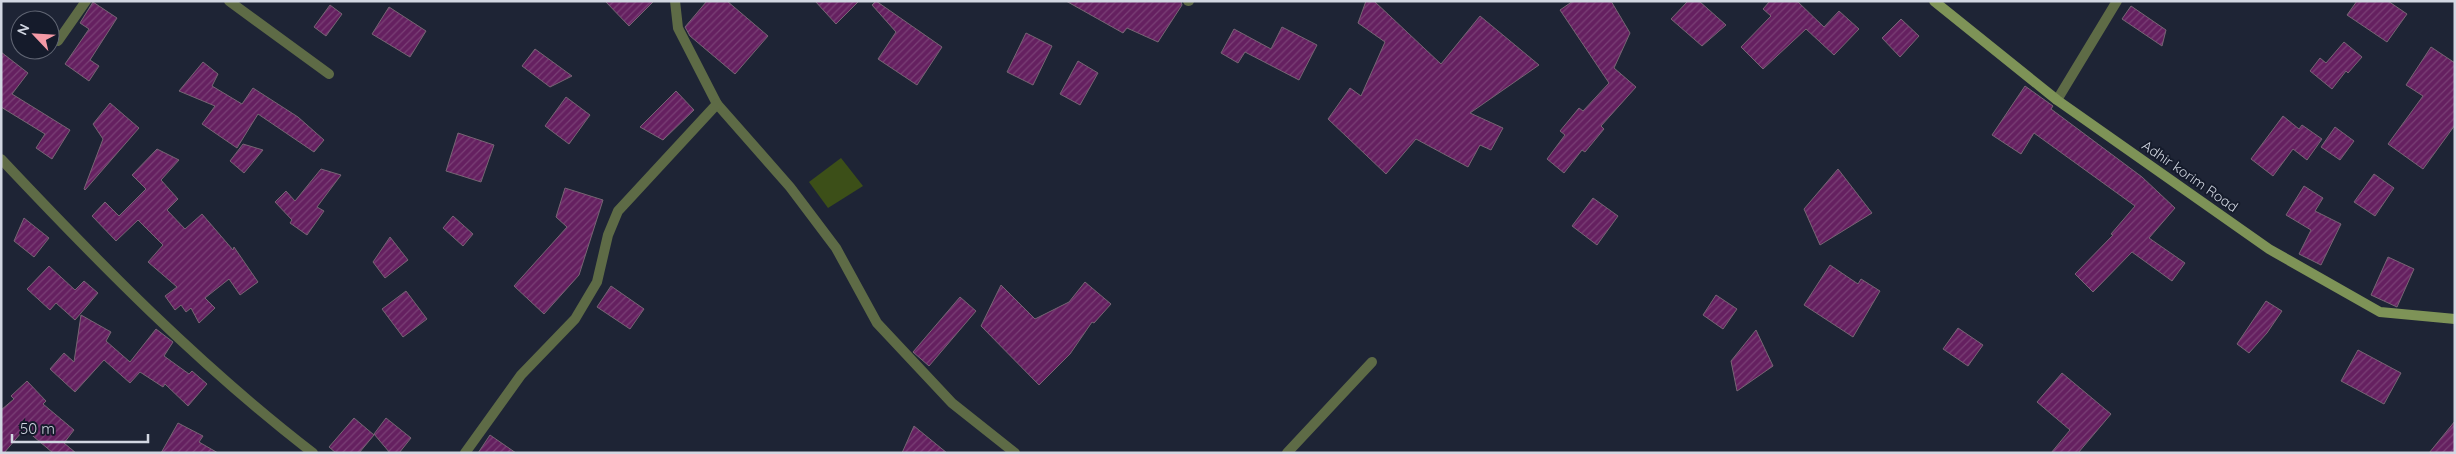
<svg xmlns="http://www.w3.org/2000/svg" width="2456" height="454" font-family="Quicksand,sans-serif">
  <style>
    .park { fill: #3c4f18 }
    .building { fill: url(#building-hatch); stroke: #776574 }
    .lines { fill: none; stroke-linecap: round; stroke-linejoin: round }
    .street { stroke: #5e6b46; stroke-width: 10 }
    .secondary { stroke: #7e9357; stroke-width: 10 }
    .labels { text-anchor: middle; stroke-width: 4; stroke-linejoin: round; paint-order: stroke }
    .street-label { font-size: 14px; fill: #d2d7e2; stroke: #151b2b }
  </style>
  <defs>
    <pattern id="building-hatch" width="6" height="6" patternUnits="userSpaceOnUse" patternTransform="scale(1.25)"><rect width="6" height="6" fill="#652060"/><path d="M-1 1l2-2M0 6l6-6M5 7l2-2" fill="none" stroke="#7a4076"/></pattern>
  </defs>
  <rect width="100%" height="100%" fill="#1e2435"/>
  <path class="park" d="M 841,158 L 863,186 L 828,208 L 809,182 Z"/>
  <g class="building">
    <path d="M 605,1 L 654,1 L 629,26 Z"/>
    <path d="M 707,1 L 727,1 L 768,36 L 735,74 L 690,36 L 685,27 Z"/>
    <path d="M 815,1 L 859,1 L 836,24 Z"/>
    <path d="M 876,1 L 942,47 L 917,85 L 878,59 L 896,32 L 872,5 Z"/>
    <path d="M 1066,1 L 1181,1 L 1182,5 L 1158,42 L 1127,28 L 1123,33 Z"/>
    <path d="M 1366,1 L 1374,1 L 1441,64 L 1480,16 L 1539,65 L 1470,113 L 1503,128 L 1491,150 L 1480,145 L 1468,167 L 1416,139 L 1386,174 L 1328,119 L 1350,88 L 1361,96 L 1385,42 L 1358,23 Z"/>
    <path d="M 1573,1 L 1611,1 L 1630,33 L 1614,68 L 1636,87 L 1601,126 L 1604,129 L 1585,152 L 1582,150 L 1564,173 L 1547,159 L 1565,135 L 1560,131 L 1579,108 L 1583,111 L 1609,83 L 1560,10 Z"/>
    <path d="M 1688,1 L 1699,1 L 1726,25 L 1702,46 L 1671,19 Z"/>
    <path d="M 1770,1 L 1797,1 L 1824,27 L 1839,11 L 1859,29 L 1834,55 L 1806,29 L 1763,69 L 1741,47 L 1771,16 L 1763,9 Z"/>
    <path d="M 2357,1 L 2388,1 L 2407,14 L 2387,42 L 2347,15 Z"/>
    <path d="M 93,2 L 117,18 L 90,60 L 99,66 L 89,81 L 65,64 L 89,29 L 80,23 Z"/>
    <path d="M 330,5 L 342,14 L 326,36 L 314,27 Z"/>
    <path d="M 2131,6 L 2166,30 L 2162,46 L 2122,19 Z"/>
    <path d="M 389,7 L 426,31 L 410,57 L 372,34 Z"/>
    <path d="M 1901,19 L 1919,36 L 1900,57 L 1882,38 Z"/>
    <path d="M 1282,27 L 1317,45 L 1299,80 L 1245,52 L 1238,63 L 1221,53 L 1234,29 L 1271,49 Z"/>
    <path d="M 1026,33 L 1052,46 L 1033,85 L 1007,72 Z"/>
    <path d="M 2344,42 L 2362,57 L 2348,73 L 2346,71 L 2332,89 L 2310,71 L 2320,58 L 2326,63 Z"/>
    <path d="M 2431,47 L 2455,63 L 2455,125 L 2423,169 L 2388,144 L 2423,96 L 2406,85 Z"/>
    <path d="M 535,49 L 572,76 L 550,87 L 522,66 Z"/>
    <path d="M 1,52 L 28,73 L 12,94 L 70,130 L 52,159 L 36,148 L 45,134 L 1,107 Z"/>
    <path d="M 1078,61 L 1098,73 L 1080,105 L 1060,94 Z"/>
    <path d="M 203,62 L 218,74 L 212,86 L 242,104 L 253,88 L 298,117 L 324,140 L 314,152 L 258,114 L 237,148 L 202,124 L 215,106 L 179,91 Z"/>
    <path d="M 2025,86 L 2053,106 L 2051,109 L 2142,177 L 2175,208 L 2149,238 L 2185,263 L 2172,281 L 2132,252 L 2093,292 L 2075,274 L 2113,235 L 2111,234 L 2135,206 L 2034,133 L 2021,154 L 1992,135 Z"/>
    <path d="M 676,91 L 694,110 L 663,140 L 640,127 Z"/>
    <path d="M 566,97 L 590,115 L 569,144 L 545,126 Z"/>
    <path d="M 110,103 L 139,128 L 85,190 L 84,189 L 103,139 L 93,124 Z"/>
    <path d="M 2283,116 L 2299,129 L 2302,125 L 2322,139 L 2307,160 L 2293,149 L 2273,176 L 2251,159 Z"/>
    <path d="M 2335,127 L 2354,141 L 2340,160 L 2321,147 Z"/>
    <path d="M 458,133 L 494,145 L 481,182 L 446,171 Z"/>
    <path d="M 243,144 L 263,150 L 244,173 L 230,161 Z"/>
    <path d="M 157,149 L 179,160 L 161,180 L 178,199 L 167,210 L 185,229 L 202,214 L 233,250 L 234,247 L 258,282 L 240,295 L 229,279 L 205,298 L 215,308 L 199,323 L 191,308 L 186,312 L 181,305 L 175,310 L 165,296 L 177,287 L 148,262 L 163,245 L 138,220 L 116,241 L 92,216 L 105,202 L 119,216 L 146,189 L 132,175 Z"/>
    <path d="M 321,169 L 341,175 L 317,207 L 324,211 L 307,235 L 290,223 L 292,220 L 275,202 L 286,191 L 295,201 Z"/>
    <path d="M 1838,169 L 1872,213 L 1820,245 L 1804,209 Z"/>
    <path d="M 2374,174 L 2394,188 L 2375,216 L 2354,202 Z"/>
    <path d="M 2304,186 L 2323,198 L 2315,211 L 2341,224 L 2321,265 L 2299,254 L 2311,230 L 2286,215 Z"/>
    <path d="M 565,188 L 603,200 L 579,275 L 544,314 L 514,286 L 567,227 L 556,217 Z"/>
    <path d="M 1593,198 L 1618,216 L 1597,245 L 1572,226 Z"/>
    <path d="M 453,216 L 473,234 L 463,246 L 443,228 Z"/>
    <path d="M 24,218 L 49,238 L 34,257 L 14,241 Z"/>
    <path d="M 390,237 L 408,260 L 385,278 L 373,262 Z"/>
    <path d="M 2388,257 L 2414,269 L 2397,307 L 2371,295 Z"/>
    <path d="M 1830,265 L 1858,284 L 1861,279 L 1880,291 L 1853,337 L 1804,305 Z"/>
    <path d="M 49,266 L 75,290 L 84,281 L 98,293 L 75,320 L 56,303 L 50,310 L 27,289 Z"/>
    <path d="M 1085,282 L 1111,304 L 1094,323 L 1092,322 L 1070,354 L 1039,385 L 981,326 L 1001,285 L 1035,319 L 1069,302 Z"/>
    <path d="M 611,286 L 644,309 L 630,329 L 597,307 Z"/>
    <path d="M 406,291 L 427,319 L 403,337 L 382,309 Z"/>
    <path d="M 1716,295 L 1737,309 L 1723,329 L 1703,315 Z"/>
    <path d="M 960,297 L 976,311 L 929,366 L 913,352 Z"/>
    <path d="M 2266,301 L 2282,311 L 2267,333 L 2249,353 L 2237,344 Z"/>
    <path d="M 81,315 L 111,332 L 106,341 L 130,362 L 156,329 L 173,342 L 164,356 L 189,374 L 192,371 L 207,384 L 188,406 L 165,384 L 163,387 L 140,372 L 130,383 L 104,360 L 75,392 L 50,369 L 64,353 L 74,362 Z"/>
    <path d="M 1958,328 L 1983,345 L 1968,366 L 1943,349 Z"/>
    <path d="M 1756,330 L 1773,366 L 1737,391 L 1731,361 Z"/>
    <path d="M 2358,350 L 2401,373 L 2384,404 L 2341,381 Z"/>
    <path d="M 2062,373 L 2111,414 L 2078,453 L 2051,453 L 2070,430 L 2037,402 Z"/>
    <path d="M 27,381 L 46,401 L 43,404 L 74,430 L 64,443 L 76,453 L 53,453 L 27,431 L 22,435 L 21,433 L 4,453 L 1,453 L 1,410 L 14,399 L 11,396 Z"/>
    <path d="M 354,418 L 374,435 L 359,453 L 336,453 L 329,447 Z"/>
    <path d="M 386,418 L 411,438 L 399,453 L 390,453 L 374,434 Z"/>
    <path d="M 2455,421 L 2455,453 L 2429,453 Z"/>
    <path d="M 178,423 L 203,436 L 199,442 L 218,453 L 161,453 Z"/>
    <path d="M 914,426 L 947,453 L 902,453 Z"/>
    <path d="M 490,435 L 516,453 L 478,453 Z"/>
  </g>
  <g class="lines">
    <g class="street">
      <path d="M 229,1 L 329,74"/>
      <path d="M 675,1 L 678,28 L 717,104 L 790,187 L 836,248 L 877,323 L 952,403 L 1015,453"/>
      <path d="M 1188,1 L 1189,1"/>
      <path d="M 58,41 L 86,1"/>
      <path d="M 2057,100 L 2117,1"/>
      <path d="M 1,159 C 99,263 200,366 313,453"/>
      <path d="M 465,453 L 521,375 L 575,319 L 597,282 L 608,235 L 618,211 L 717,104"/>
      <path d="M 1287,453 L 1372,362"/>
    </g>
    <path class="secondary" d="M 1934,1 L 2057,100 L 2269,249 L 2380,312 L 2455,319"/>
  </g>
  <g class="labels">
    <g class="street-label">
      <text transform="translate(2190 176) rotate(35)" y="5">Adhir korim Road</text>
    </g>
  </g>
  <rect width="2456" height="454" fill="none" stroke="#d2d7e2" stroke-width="5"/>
  <g transform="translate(35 35) rotate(295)"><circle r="24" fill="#151b2b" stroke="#616674"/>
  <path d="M0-4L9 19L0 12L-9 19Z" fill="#f49aa6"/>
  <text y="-8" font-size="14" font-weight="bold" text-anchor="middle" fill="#d2d7e2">N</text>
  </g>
  <path d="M12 434v8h136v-8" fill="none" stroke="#d2d7e2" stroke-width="2.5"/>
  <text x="20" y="434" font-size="15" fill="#d2d7e2" stroke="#151b2b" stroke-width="4" paint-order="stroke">50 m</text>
</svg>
